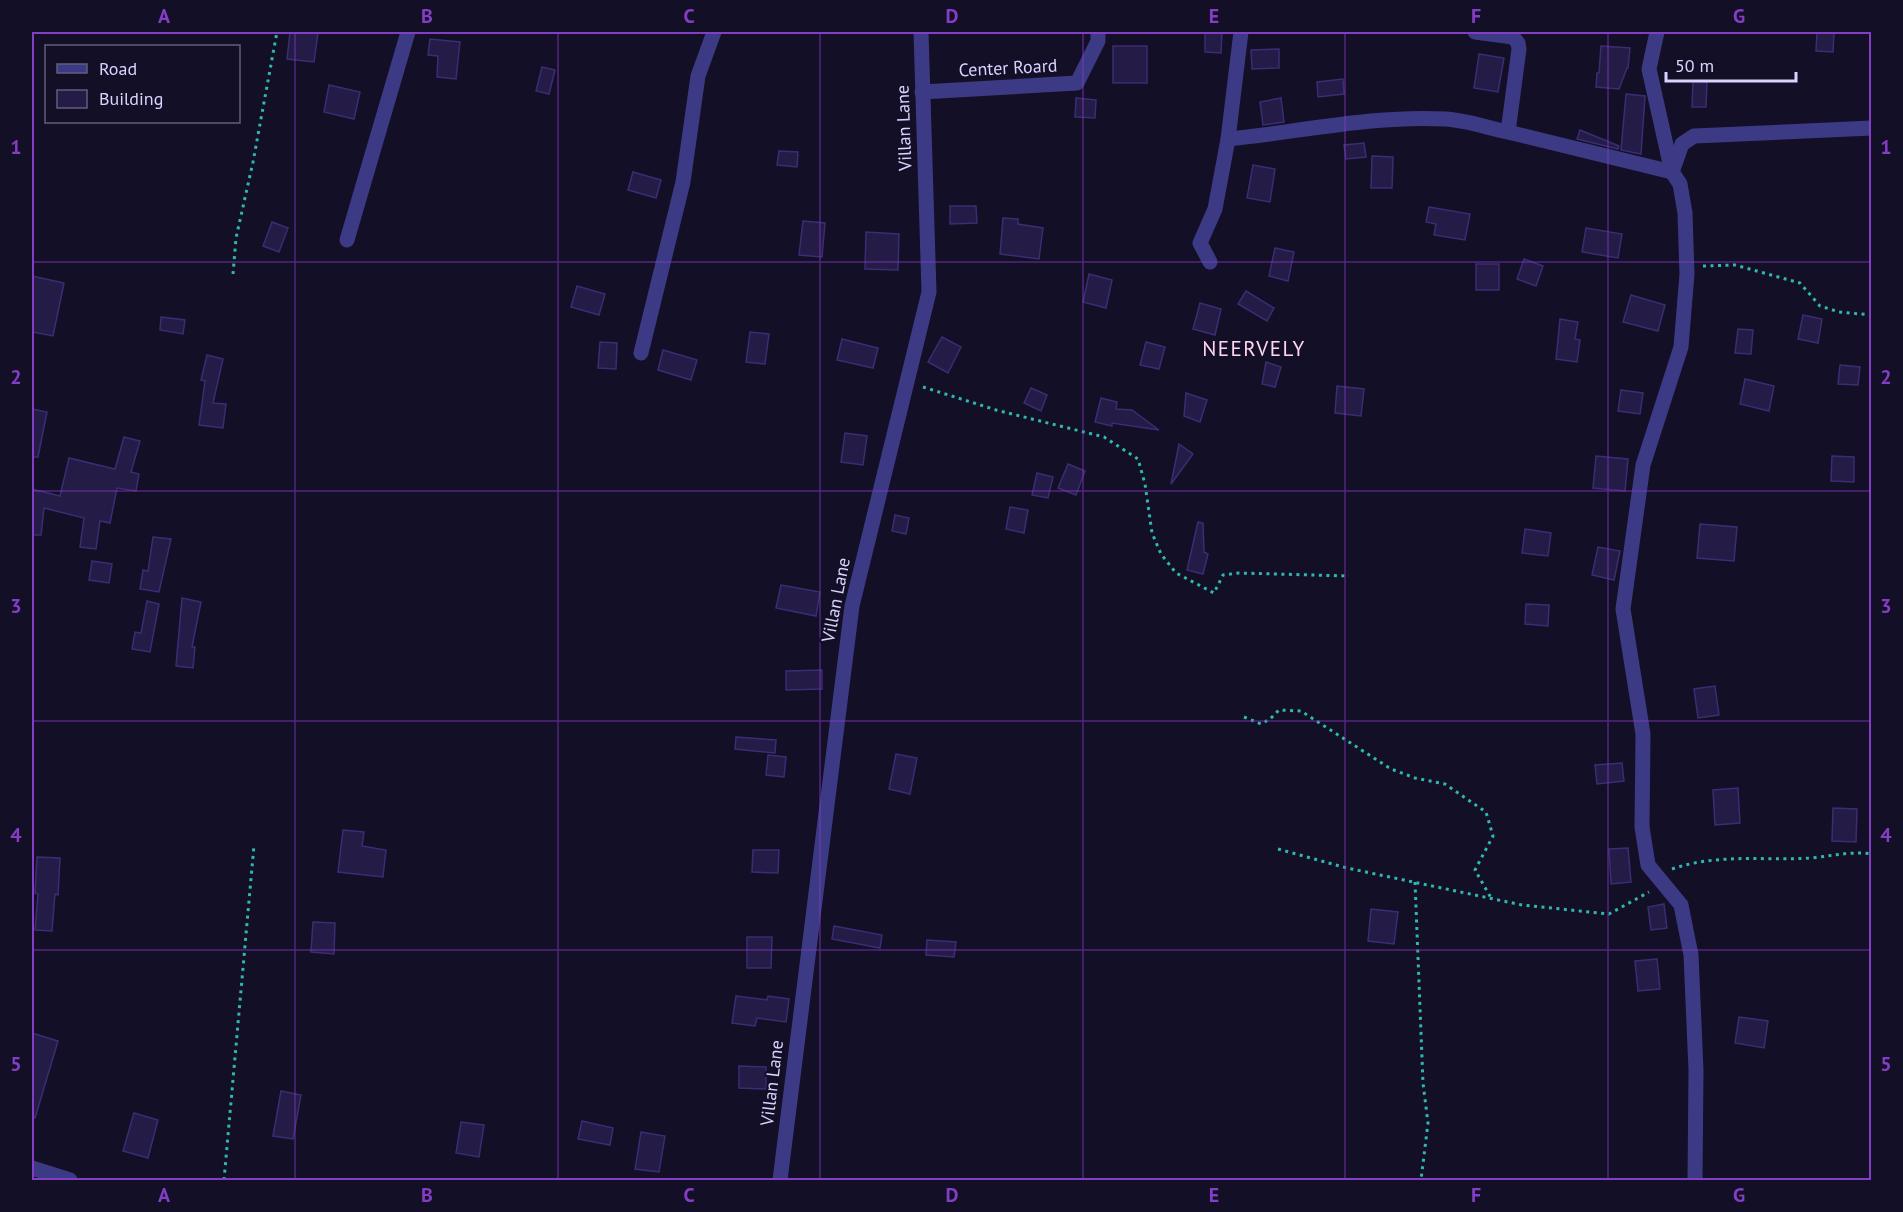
<svg xmlns="http://www.w3.org/2000/svg" width="1903" height="1212" font-family="'PT Sans',sans-serif">
  <style>
    .building { fill: #241b47; stroke: #3b2d73; stroke-width: 1.5 }
    .lines { fill: none; stroke-linecap: round; stroke-linejoin: round }
    .path { stroke: #2fb8b0; stroke-width: 3; stroke-dasharray: 3 4.5; stroke-linecap: butt }
    .minor { stroke: #3d3a85; stroke-width: 15 }
    .grid { fill: none; stroke: #843dc5; stroke-width: 1.5; stroke-opacity: 0.55 }
    .labels { text-anchor: middle; stroke-width: 4.5; stroke-linejoin: round; paint-order: stroke }
    .street-label { font-size: 18px; fill: #d9d4ff; stroke: #130f26 }
    .quarter-label { font-size: 21px; letter-spacing: 1.5px; fill: #ffd6f0; stroke: #130f26 }
    .neatline { fill: none; stroke: #843dc5; stroke-width: 2 }
    .grid-label { font-size: 20px; text-anchor: middle; font-weight: bold; fill: #843dc5 }
  </style>
  <rect width="100%" height="100%" fill="#130f26"/>
  <g class="building">
    <path d="M 290,32 L 318,33 L 314,62 L 287,59 Z"/>
    <path d="M 1205,32 L 1222,32 L 1221,53 L 1205,52 Z"/>
    <path d="M 1817,32 L 1834,32 L 1833,52 L 1816,51 Z"/>
    <path d="M 430,39 L 460,42 L 456,79 L 437,77 L 438,56 L 428,55 Z"/>
    <rect x="1113" y="46" width="34" height="37"/>
    <path d="M 1601,46 L 1630,48 L 1628,68 L 1627,68 L 1619,89 L 1596,87 L 1597,73 L 1599,73 Z"/>
    <path d="M 1279,49 L 1279,68 L 1252,69 L 1251,50 Z"/>
    <path d="M 1479,54 L 1504,58 L 1498,92 L 1474,88 Z"/>
    <path d="M 542,67 L 555,70 L 549,94 L 536,91 Z"/>
    <path d="M 1343,79 L 1344,94 L 1318,97 L 1317,82 Z"/>
    <path d="M 1693,81 L 1707,82 L 1706,107 L 1692,107 Z"/>
    <path d="M 329,85 L 360,92 L 354,119 L 324,112 Z"/>
    <path d="M 1626,94 L 1645,96 L 1641,154 L 1621,150 Z"/>
    <path d="M 1076,98 L 1096,100 L 1095,118 L 1075,117 Z"/>
    <path d="M 1281,98 L 1284,122 L 1263,125 L 1260,102 Z"/>
    <path d="M 1580,130 L 1619,146 L 1618,149 L 1577,139 Z"/>
    <path d="M 1364,143 L 1366,157 L 1346,159 L 1344,145 Z"/>
    <path d="M 779,151 L 798,152 L 797,167 L 777,165 Z"/>
    <path d="M 1372,156 L 1393,157 L 1392,188 L 1371,188 Z"/>
    <path d="M 1253,165 L 1275,169 L 1270,202 L 1247,198 Z"/>
    <path d="M 633,172 L 661,180 L 656,198 L 628,190 Z"/>
    <path d="M 950,206 L 976,206 L 977,223 L 950,224 Z"/>
    <path d="M 1429,207 L 1470,214 L 1465,240 L 1434,235 L 1436,224 L 1426,222 Z"/>
    <path d="M 1003,218 L 1018,219 L 1018,224 L 1043,228 L 1039,259 L 1000,254 Z"/>
    <path d="M 803,221 L 825,223 L 822,257 L 799,255 Z"/>
    <path d="M 272,222 L 288,228 L 279,252 L 263,246 Z"/>
    <path d="M 1586,228 L 1622,234 L 1618,258 L 1582,252 Z"/>
    <path d="M 866,232 L 899,234 L 898,270 L 865,269 Z"/>
    <path d="M 1275,248 L 1294,252 L 1288,281 L 1269,276 Z"/>
    <path d="M 1524,259 L 1543,266 L 1536,286 L 1517,279 Z"/>
    <rect x="1476" y="264" width="23" height="26"/>
    <path d="M 1089,274 L 1112,280 L 1106,308 L 1083,302 Z"/>
    <path d="M 32,276 L 64,283 L 53,336 L 32,332 Z"/>
    <path d="M 577,286 L 605,294 L 599,315 L 571,307 Z"/>
    <path d="M 1246,291 L 1274,308 L 1267,321 L 1238,304 Z"/>
    <path d="M 1631,295 L 1665,305 L 1658,331 L 1623,322 Z"/>
    <path d="M 1200,303 L 1221,309 L 1215,335 L 1193,329 Z"/>
    <path d="M 1803,315 L 1822,319 L 1818,343 L 1798,339 Z"/>
    <path d="M 161,317 L 185,320 L 183,334 L 160,330 Z"/>
    <path d="M 1560,319 L 1578,322 L 1575,339 L 1580,340 L 1577,362 L 1556,359 Z"/>
    <path d="M 1738,329 L 1753,330 L 1751,354 L 1735,353 Z"/>
    <path d="M 750,332 L 769,334 L 765,364 L 746,362 Z"/>
    <path d="M 942,337 L 961,347 L 948,373 L 928,362 Z"/>
    <path d="M 842,339 L 878,348 L 873,368 L 837,360 Z"/>
    <path d="M 600,342 L 617,343 L 616,369 L 598,368 Z"/>
    <path d="M 1146,342 L 1165,347 L 1159,369 L 1140,365 Z"/>
    <path d="M 663,350 L 697,360 L 691,380 L 658,370 Z"/>
    <path d="M 207,355 L 223,359 L 213,403 L 226,404 L 223,428 L 199,425 L 205,381 L 201,380 Z"/>
    <path d="M 1266,362 L 1281,367 L 1275,387 L 1262,384 Z"/>
    <path d="M 1840,365 L 1860,367 L 1858,385 L 1838,384 Z"/>
    <path d="M 1745,379 L 1774,386 L 1769,411 L 1740,404 Z"/>
    <path d="M 1337,386 L 1364,389 L 1361,416 L 1335,413 Z"/>
    <path d="M 1031,388 L 1047,395 L 1041,411 L 1024,403 Z"/>
    <path d="M 1621,390 L 1643,393 L 1640,414 L 1618,411 Z"/>
    <path d="M 1186,393 L 1207,400 L 1200,422 L 1184,416 Z"/>
    <path d="M 1101,398 L 1117,402 L 1116,409 L 1132,410 L 1159,430 L 1112,423 L 1112,426 L 1095,422 Z"/>
    <path d="M 32,409 L 47,412 L 38,457 L 32,457 Z"/>
    <path d="M 845,433 L 867,436 L 863,465 L 841,462 Z"/>
    <path d="M 124,437 L 140,441 L 131,472 L 139,474 L 136,491 L 117,488 L 110,523 L 100,521 L 96,549 L 80,547 L 84,518 L 44,508 L 41,535 L 32,535 L 32,489 L 60,496 L 69,458 L 115,469 Z"/>
    <path d="M 1179,444 L 1193,454 L 1171,484 Z"/>
    <path d="M 1596,456 L 1628,459 L 1625,491 L 1593,488 Z"/>
    <path d="M 1832,456 L 1854,457 L 1854,482 L 1831,481 Z"/>
    <path d="M 1068,464 L 1085,471 L 1076,495 L 1058,488 Z"/>
    <path d="M 1037,473 L 1053,477 L 1048,498 L 1032,495 Z"/>
    <path d="M 1010,507 L 1028,510 L 1024,533 L 1006,529 Z"/>
    <path d="M 895,515 L 909,518 L 906,534 L 892,531 Z"/>
    <path d="M 1198,522 L 1203,523 L 1204,552 L 1208,554 L 1203,574 L 1187,570 Z"/>
    <path d="M 1700,524 L 1737,527 L 1734,561 L 1697,558 Z"/>
    <path d="M 1525,529 L 1551,533 L 1548,556 L 1522,553 Z"/>
    <path d="M 153,537 L 171,539 L 159,592 L 140,589 L 143,570 L 148,571 Z"/>
    <path d="M 1598,547 L 1620,551 L 1614,580 L 1592,575 Z"/>
    <path d="M 92,561 L 112,564 L 109,583 L 89,580 Z"/>
    <path d="M 781,585 L 820,592 L 816,616 L 776,608 Z"/>
    <path d="M 182,598 L 201,602 L 192,647 L 195,647 L 193,668 L 176,666 Z"/>
    <path d="M 147,601 L 159,604 L 150,652 L 132,649 L 135,632 L 141,633 Z"/>
    <path d="M 1526,604 L 1549,605 L 1548,626 L 1525,624 Z"/>
    <path d="M 822,670 L 822,689 L 786,690 L 786,671 Z"/>
    <path d="M 1715,686 L 1719,715 L 1698,718 L 1694,689 Z"/>
    <path d="M 736,737 L 776,740 L 775,753 L 735,749 Z"/>
    <path d="M 896,754 L 917,758 L 910,794 L 889,789 Z"/>
    <path d="M 768,755 L 786,757 L 784,777 L 766,775 Z"/>
    <path d="M 1622,763 L 1624,781 L 1597,784 L 1595,765 Z"/>
    <path d="M 1738,788 L 1740,823 L 1715,825 L 1713,790 Z"/>
    <path d="M 1833,808 L 1857,809 L 1856,842 L 1832,841 Z"/>
    <path d="M 343,830 L 364,832 L 362,846 L 386,850 L 383,877 L 338,872 Z"/>
    <path d="M 1628,848 L 1631,882 L 1611,884 L 1609,849 Z"/>
    <path d="M 753,850 L 779,850 L 778,873 L 752,872 Z"/>
    <path d="M 37,857 L 60,858 L 58,895 L 55,894 L 52,931 L 35,930 L 38,894 L 35,893 Z"/>
    <path d="M 1664,904 L 1667,928 L 1651,930 L 1648,907 Z"/>
    <path d="M 1371,909 L 1398,912 L 1394,944 L 1368,941 Z"/>
    <path d="M 313,922 L 335,923 L 334,954 L 311,952 Z"/>
    <path d="M 834,926 L 882,935 L 880,948 L 832,939 Z"/>
    <path d="M 747,937 L 772,937 L 771,968 L 747,968 Z"/>
    <path d="M 927,940 L 956,942 L 954,957 L 926,955 Z"/>
    <path d="M 1657,959 L 1660,989 L 1638,991 L 1635,961 Z"/>
    <path d="M 736,996 L 767,1000 L 768,996 L 789,999 L 786,1022 L 757,1018 L 755,1026 L 732,1023 Z"/>
    <path d="M 1739,1017 L 1768,1021 L 1764,1048 L 1735,1043 Z"/>
    <path d="M 32,1033 L 58,1041 L 35,1118 L 32,1117 Z"/>
    <path d="M 739,1066 L 766,1067 L 766,1089 L 739,1088 Z"/>
    <path d="M 281,1091 L 301,1095 L 293,1139 L 273,1136 Z"/>
    <path d="M 134,1113 L 158,1120 L 148,1158 L 123,1151 Z"/>
    <path d="M 582,1121 L 613,1128 L 610,1145 L 578,1139 Z"/>
    <path d="M 461,1122 L 484,1125 L 479,1157 L 456,1153 Z"/>
    <path d="M 641,1132 L 665,1136 L 659,1172 L 635,1169 Z"/>
  </g>
  <g class="lines">
    <g class="path">
      <path d="M 1703,266 L 1735,265 L 1800,283 L 1820,306 L 1839,312 L 1872,315"/>
      <path d="M 233,274 L 236,238 L 253,162 L 277,32"/>
      <path d="M 923,387 L 996,410 L 1104,437 L 1138,459 L 1145,484 L 1152,533 L 1161,554 L 1176,573 L 1214,593 L 1223,575 L 1239,573 L 1349,576"/>
      <path d="M 1244,717 L 1261,724 L 1270,719 L 1279,710 L 1301,711 L 1391,769 L 1415,778 L 1445,784 L 1486,812 L 1493,836 L 1475,870 L 1491,898"/>
      <path d="M 1278,849 L 1347,868 L 1522,905 L 1609,914 L 1649,892"/>
      <path d="M 1672,869 C 1719,853 1763,861 1811,858 C 1832,856 1850,851 1872,854"/>
      <path d="M 1415,882 L 1423,1083 L 1428,1123 L 1421,1180"/>
      <path d="M 224,1180 L 254,845"/>
    </g>
    <g class="minor">
      <path d="M 1241,32 L 1228,139 C 1300,132 1372,115 1445,119 C 1466,120 1488,128 1508,132"/>
      <path d="M 1475,32 L 1513,37 L 1518,43 L 1519,49 L 1508,132 L 1672,172"/>
      <path d="M 1657,32 L 1649,69 L 1672,172 L 1680,184 L 1685,213 L 1687,274 L 1681,347 L 1643,465 L 1623,609 L 1643,734 L 1642,827 L 1648,865 L 1681,905 L 1691,955 L 1696,1070 L 1695,1180"/>
      <path d="M 922,92 L 1077,83 L 1098,41 L 1098,32"/>
      <path d="M 1672,172 L 1682,144 L 1694,136 L 1872,128"/>
      <path d="M 347,240 L 408,32"/>
      <path d="M 1210,262 L 1200,243 L 1215,209 L 1228,139"/>
      <path d="M 641,353 L 683,182 L 698,76 L 714,32"/>
      <path d="M 32,1168 L 70,1180"/>
      <path d="M 780,1180 L 852,606 L 929,292 L 921,32"/>
    </g>
  </g>
  <path class="grid" d="M 295,32 L 295,1180M 558,32 L 558,1180M 820,32 L 820,1180M 1083,32 L 1083,1180M 1345,32 L 1345,1180M 1608,32 L 1608,1180M 32,262 L 1872,262M 32,491 L 1872,491M 32,721 L 1872,721M 32,950 L 1872,950"/>
  <g class="labels">
    <g class="street-label">
      <text transform="translate(1008 68) rotate(-3)" y="6">Center Roard</text>
      <text transform="translate(904 128) rotate(-92)" y="6">Villan Lane</text>
      <text transform="translate(836 600) rotate(-79)" y="6">Villan Lane</text>
      <text transform="translate(772 1083) rotate(-83)" y="6">Villan Lane</text>
    </g>
    <g class="quarter-label">
      <text x="1254" y="356">NEERVELY</text>
    </g>
  </g>
  <rect width="1903" height="1212" fill="none" stroke="#130f26" stroke-width="66"/>
  <rect x="45" y="45" width="195" height="78" fill="#130f26" stroke="#625e7d" stroke-width="1.5"/>
  <rect x="57" y="64" width="30" height="9" fill="#3d3a85" stroke="#625e7d" stroke-width="1.5"/>
  <text x="99" y="75" font-size="18" fill="#d9d4ff">Road</text>
  <rect x="57" y="90" width="30" height="18" fill="#241b47" stroke="#625e7d" stroke-width="1.5"/>
  <text x="99" y="105" font-size="18" fill="#d9d4ff">Building</text>
  <path d="M1666 72v9h130v-9" fill="none" stroke="#d9d4ff" stroke-width="3"/>
  <text x="1675" y="72" font-size="18" fill="#d9d4ff" stroke="#130f26" stroke-width="4.5" paint-order="stroke">50 m</text>
  <rect x="33" y="33" width="1837" height="1146" class="neatline"/>
  <g class="grid-label">
    <text x="164" y="23">A</text>
    <text x="427" y="23">B</text>
    <text x="689" y="23">C</text>
    <text x="952" y="23">D</text>
    <text x="1214" y="23">E</text>
    <text x="1476" y="23">F</text>
    <text x="1739" y="23">G</text>
    <text x="16" y="154">1</text>
    <text x="1886" y="154">1</text>
    <text x="16" y="384">2</text>
    <text x="1886" y="384">2</text>
    <text x="16" y="613">3</text>
    <text x="1886" y="613">3</text>
    <text x="16" y="842">4</text>
    <text x="1886" y="842">4</text>
    <text x="16" y="1071">5</text>
    <text x="1886" y="1071">5</text>
    <text x="164" y="1202">A</text>
    <text x="427" y="1202">B</text>
    <text x="689" y="1202">C</text>
    <text x="952" y="1202">D</text>
    <text x="1214" y="1202">E</text>
    <text x="1476" y="1202">F</text>
    <text x="1739" y="1202">G</text>
  </g>
</svg>
